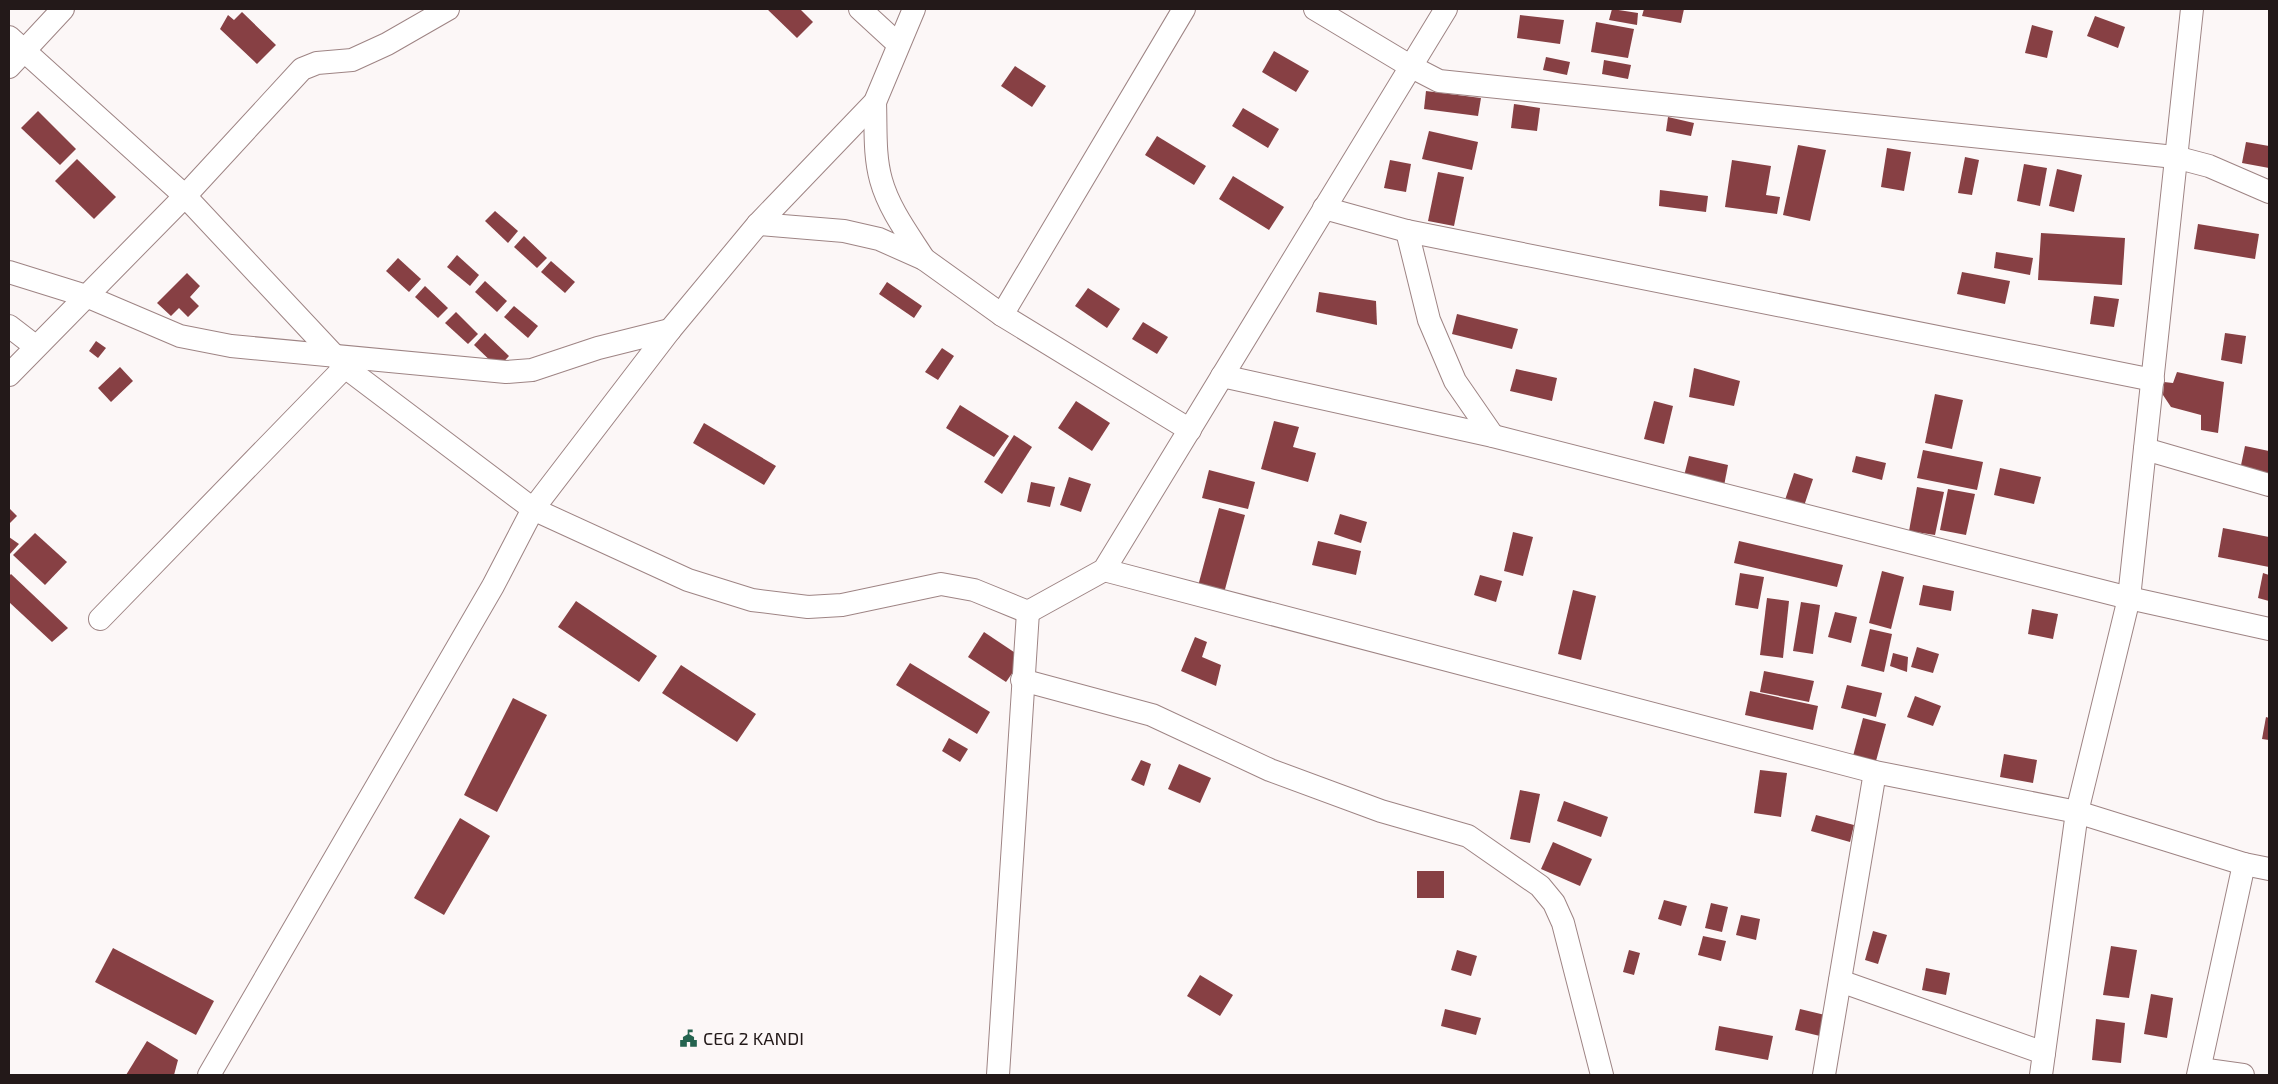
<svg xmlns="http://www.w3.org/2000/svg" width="2278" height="1084" font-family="'Exo 2',sans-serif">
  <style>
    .building { fill: #874044 }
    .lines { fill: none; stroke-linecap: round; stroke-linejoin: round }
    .street-casing { stroke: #9e8484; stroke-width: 24 }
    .street { stroke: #fff; stroke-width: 22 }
    .labels { text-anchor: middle; stroke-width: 5; stroke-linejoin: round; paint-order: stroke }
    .poi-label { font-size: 18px; fill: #231919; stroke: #fcf7f7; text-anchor: start }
  </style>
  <rect width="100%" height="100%" fill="#fcf7f7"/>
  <g class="building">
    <path d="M 767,9 L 800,9 L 813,22 L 797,38 Z"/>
    <path d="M 1612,9 L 1638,13 L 1637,25 L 1609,20 Z"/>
    <path d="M 1644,9 L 1684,9 L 1681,23 L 1642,16 Z"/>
    <path d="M 242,12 L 276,45 L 257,64 L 220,29 L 228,15 L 234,20 Z"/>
    <path d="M 1520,15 L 1564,20 L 1560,44 L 1517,38 Z"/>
    <path d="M 2095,16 L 2125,27 L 2118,48 L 2087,36 Z"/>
    <path d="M 1596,22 L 1634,29 L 1628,58 L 1591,52 Z"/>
    <path d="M 2032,25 L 2053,31 L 2047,58 L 2025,53 Z"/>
    <path d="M 1274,51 L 1309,71 L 1296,92 L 1262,72 Z"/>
    <path d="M 1546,57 L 1570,62 L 1567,75 L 1543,70 Z"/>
    <path d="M 1604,60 L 1631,65 L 1628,79 L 1602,74 Z"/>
    <path d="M 1015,66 L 1046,86 L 1032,107 L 1001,86 Z"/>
    <path d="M 1426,91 L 1481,98 L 1478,116 L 1424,109 Z"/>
    <path d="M 1514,104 L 1540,108 L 1537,131 L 1511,128 Z"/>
    <path d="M 1243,108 L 1279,129 L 1268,148 L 1232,126 Z"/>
    <path d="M 38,111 L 76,149 L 60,165 L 21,128 Z"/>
    <path d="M 1668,117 L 1694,123 L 1691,136 L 1666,131 Z"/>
    <path d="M 1429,131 L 1478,142 L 1472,170 L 1422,159 Z"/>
    <path d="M 1157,136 L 1206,166 L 1194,185 L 1145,155 Z"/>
    <path d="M 2246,142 L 2269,146 L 2269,168 L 2242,163 Z"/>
    <path d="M 1798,145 L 1826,150 L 1810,221 L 1783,215 Z"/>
    <path d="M 1887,148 L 1911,152 L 1904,191 L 1881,187 Z"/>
    <path d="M 1965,157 L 1979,160 L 1972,195 L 1958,193 Z"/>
    <path d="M 77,159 L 116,197 L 94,219 L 55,181 Z"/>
    <path d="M 1390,160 L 1411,164 L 1406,192 L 1384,188 Z"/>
    <path d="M 1732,160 L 1771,166 L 1766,195 L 1780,197 L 1777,214 L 1725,207 Z"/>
    <path d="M 2024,164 L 2047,168 L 2040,206 L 2017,201 Z"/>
    <path d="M 2057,169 L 2082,175 L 2074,212 L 2049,206 Z"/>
    <path d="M 1438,172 L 1464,177 L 1454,226 L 1428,221 Z"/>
    <path d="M 1233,176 L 1284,207 L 1269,230 L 1219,199 Z"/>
    <path d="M 1660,190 L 1708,196 L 1706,212 L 1659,206 Z"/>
    <path d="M 495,211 L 518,231 L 508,243 L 485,221 Z"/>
    <path d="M 2198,224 L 2259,234 L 2255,259 L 2194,249 Z"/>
    <path d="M 2041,233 L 2125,238 L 2122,285 L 2038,280 Z"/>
    <path d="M 524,236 L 547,258 L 537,268 L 514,247 Z"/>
    <path d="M 1996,252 L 2033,258 L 2030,275 L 1994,268 Z"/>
    <path d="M 457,255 L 479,275 L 470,286 L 447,267 Z"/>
    <path d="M 398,258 L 421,279 L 409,292 L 386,271 Z"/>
    <path d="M 551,261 L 575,282 L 565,293 L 541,272 Z"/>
    <path d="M 1962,272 L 2010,281 L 2005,304 L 1957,294 Z"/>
    <path d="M 187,273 L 200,286 L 190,297 L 199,306 L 188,317 L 179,308 L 171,316 L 157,303 Z"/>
    <path d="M 485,281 L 507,301 L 497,312 L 475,292 Z"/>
    <path d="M 887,282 L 922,306 L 914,318 L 879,294 Z"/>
    <path d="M 425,286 L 448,308 L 438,318 L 415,297 Z"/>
    <path d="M 1088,288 L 1120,309 L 1107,328 L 1075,306 Z"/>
    <path d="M 1319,292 L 1376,301 L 1377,325 L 1316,312 Z"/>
    <path d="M 2094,296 L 2119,299 L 2114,327 L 2090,324 Z"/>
    <path d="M 514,306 L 538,326 L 528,338 L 504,317 Z"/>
    <path d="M 456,312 L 478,334 L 468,344 L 445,323 Z"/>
    <path d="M 1457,314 L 1518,329 L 1512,349 L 1452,334 Z"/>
    <path d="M 1143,322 L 1168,337 L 1157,354 L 1132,339 Z"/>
    <path d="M 485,333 L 509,356 L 498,368 L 474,345 Z"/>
    <path d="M 2225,333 L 2246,336 L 2242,364 L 2221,360 Z"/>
    <path d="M 96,341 L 106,348 L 98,358 L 89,351 Z"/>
    <path d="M 942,348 L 954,356 L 938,380 L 925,372 Z"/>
    <path d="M 120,367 L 133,381 L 111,402 L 98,388 Z"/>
    <path d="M 1694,368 L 1740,381 L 1734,406 L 1689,397 Z"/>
    <path d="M 1516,369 L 1557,378 L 1552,401 L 1510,391 Z"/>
    <path d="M 2177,372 L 2224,382 L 2218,433 L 2201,430 L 2201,415 L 2171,407 L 2163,395 L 2164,382 L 2173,383 Z"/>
    <path d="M 1935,394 L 1963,400 L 1952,449 L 1925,443 Z"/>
    <path d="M 1076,401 L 1110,423 L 1092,451 L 1058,428 Z"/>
    <path d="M 1654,401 L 1673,406 L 1664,444 L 1644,439 Z"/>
    <path d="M 960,405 L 1009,436 L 994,457 L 946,428 Z"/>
    <path d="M 1274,421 L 1299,427 L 1293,447 L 1316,453 L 1308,482 L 1261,469 Z"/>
    <path d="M 704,423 L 776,466 L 764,485 L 693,443 Z"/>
    <path d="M 1014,435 L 1032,447 L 1002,494 L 984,482 Z"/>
    <path d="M 2245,446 L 2269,451 L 2269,476 L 2240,470 Z"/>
    <path d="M 1923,450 L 1983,462 L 1977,490 L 1917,478 Z"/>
    <path d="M 1689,456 L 1728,465 L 1724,486 L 1684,476 Z"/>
    <path d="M 1856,456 L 1886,463 L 1882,480 L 1852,472 Z"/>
    <path d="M 2000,468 L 2041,477 L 2034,504 L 1994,495 Z"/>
    <path d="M 1209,470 L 1255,482 L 1248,509 L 1202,498 Z"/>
    <path d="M 1794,473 L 1813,479 L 1804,506 L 1785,500 Z"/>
    <path d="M 1069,477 L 1091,484 L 1081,512 L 1060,505 Z"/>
    <path d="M 1031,482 L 1055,487 L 1050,507 L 1027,502 Z"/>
    <path d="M 1917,487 L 1944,492 L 1935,535 L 1909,531 Z"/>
    <path d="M 1948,489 L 1975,494 L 1966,535 L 1940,530 Z"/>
    <path d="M 9,508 L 17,516 L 9,524 Z"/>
    <path d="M 1219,508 L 1245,515 L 1224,593 L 1198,586 Z"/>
    <path d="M 1340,514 L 1367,522 L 1361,543 L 1334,534 Z"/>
    <path d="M 2223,528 L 2269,537 L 2269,567 L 2218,557 Z"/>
    <path d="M 1513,532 L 1533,537 L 1523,576 L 1504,571 Z"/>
    <path d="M 35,533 L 67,562 L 45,585 L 13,555 Z"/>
    <path d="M 9,537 L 19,544 L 9,555 Z"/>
    <path d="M 1318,541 L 1361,551 L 1356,575 L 1312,565 Z"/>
    <path d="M 1739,541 L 1843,565 L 1837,587 L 1734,563 Z"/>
    <path d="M 1882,571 L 1904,577 L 1891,629 L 1869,623 Z"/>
    <path d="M 1740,573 L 1764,577 L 1758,609 L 1735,605 Z"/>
    <path d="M 2263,573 L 2269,575 L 2269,601 L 2258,598 Z"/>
    <path d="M 11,574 L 68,628 L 52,642 L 9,602 L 9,576 Z"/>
    <path d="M 1480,575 L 1502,581 L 1496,602 L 1474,595 Z"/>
    <path d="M 1923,585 L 1954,591 L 1951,611 L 1919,605 Z"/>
    <path d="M 1573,590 L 1596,596 L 1581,660 L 1558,654 Z"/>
    <path d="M 1767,598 L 1789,601 L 1783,658 L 1760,655 Z"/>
    <path d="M 576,601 L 657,656 L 639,682 L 558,627 Z"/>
    <path d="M 1801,602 L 1820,605 L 1813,654 L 1793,651 Z"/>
    <path d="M 2032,609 L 2058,614 L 2053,639 L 2028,634 Z"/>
    <path d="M 1835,612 L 1857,617 L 1851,643 L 1828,637 Z"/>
    <path d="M 1870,629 L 1892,634 L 1884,672 L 1861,666 Z"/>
    <path d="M 984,632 L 1023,658 L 1006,682 L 968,657 Z"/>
    <path d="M 1195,637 L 1207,642 L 1202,657 L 1221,665 L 1216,686 L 1181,671 Z"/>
    <path d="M 1917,647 L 1939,654 L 1933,673 L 1911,667 Z"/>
    <path d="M 1893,653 L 1908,657 L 1907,672 L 1890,666 Z"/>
    <path d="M 910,663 L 990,712 L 977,734 L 896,685 Z"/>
    <path d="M 681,665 L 756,714 L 737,742 L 662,693 Z"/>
    <path d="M 1764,671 L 1814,681 L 1809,702 L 1760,692 Z"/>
    <path d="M 1847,685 L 1882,693 L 1876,717 L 1841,708 Z"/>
    <path d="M 1750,691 L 1818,706 L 1813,730 L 1745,715 Z"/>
    <path d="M 1915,696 L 1941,706 L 1933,726 L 1907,717 Z"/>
    <path d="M 513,698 L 547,715 L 497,812 L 464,795 Z"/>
    <path d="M 2266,717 L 2269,718 L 2269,740 L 2262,739 Z"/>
    <path d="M 1863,718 L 1886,724 L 1876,761 L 1853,756 Z"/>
    <path d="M 949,738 L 968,749 L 960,762 L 942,751 Z"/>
    <path d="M 2004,754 L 2037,760 L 2033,783 L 2000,777 Z"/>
    <path d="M 1141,760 L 1151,764 L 1144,786 L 1131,780 Z"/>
    <path d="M 1179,764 L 1211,778 L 1200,803 L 1168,789 Z"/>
    <path d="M 1760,770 L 1787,773 L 1781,817 L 1754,813 Z"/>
    <path d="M 1520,790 L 1540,794 L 1530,843 L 1510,839 Z"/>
    <path d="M 1564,801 L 1608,817 L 1601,837 L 1557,821 Z"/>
    <path d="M 1816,815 L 1854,825 L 1850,842 L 1811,831 Z"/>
    <path d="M 460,818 L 490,836 L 444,915 L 414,898 Z"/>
    <path d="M 1553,842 L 1592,859 L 1580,886 L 1541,869 Z"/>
    <rect x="1417" y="871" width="27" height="27"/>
    <path d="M 1664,900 L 1687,906 L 1681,926 L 1658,919 Z"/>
    <path d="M 1711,903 L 1728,907 L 1722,932 L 1705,928 Z"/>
    <path d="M 1741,915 L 1760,919 L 1756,940 L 1736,935 Z"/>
    <path d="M 1873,931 L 1887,935 L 1878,964 L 1865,960 Z"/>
    <path d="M 1703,936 L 1726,941 L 1721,961 L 1698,955 Z"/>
    <path d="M 2111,946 L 2137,950 L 2129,998 L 2103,995 Z"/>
    <path d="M 113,948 L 214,1001 L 196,1035 L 95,982 Z"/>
    <path d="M 1457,950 L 1477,956 L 1471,976 L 1451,970 Z"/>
    <path d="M 1629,950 L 1640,953 L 1634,975 L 1623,972 Z"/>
    <path d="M 1926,968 L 1950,973 L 1946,995 L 1922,990 Z"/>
    <path d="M 1200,975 L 1233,995 L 1220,1016 L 1187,996 Z"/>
    <path d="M 2151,994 L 2173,998 L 2167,1038 L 2144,1034 Z"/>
    <path d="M 1445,1009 L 1481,1018 L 1476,1035 L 1441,1026 Z"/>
    <path d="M 1800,1009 L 1825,1015 L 1820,1036 L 1795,1030 Z"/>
    <path d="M 2096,1019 L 2125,1023 L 2121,1063 L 2092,1060 Z"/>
    <path d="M 1719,1026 L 1773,1036 L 1768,1060 L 1715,1050 Z"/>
    <path d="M 147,1041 L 178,1060 L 174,1075 L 126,1075 Z"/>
  </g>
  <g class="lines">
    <defs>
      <g id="street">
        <path d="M 860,9 L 898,44"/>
        <path d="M 1315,9 L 1410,66 L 1439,81 L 2175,157 L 2209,166 L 2269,192"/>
        <path d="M 9,37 L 185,196 L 345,367 L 533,509 L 688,580 L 752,600 L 808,607 L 842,605 L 941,584 L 974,590 L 1028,612 L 1104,570 L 1446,9"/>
        <path d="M 9,67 L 63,9"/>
        <path d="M 875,102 C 876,128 874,155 881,180 C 889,209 908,234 924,259"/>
        <path d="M 1324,208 L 1407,231 L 2153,380"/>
        <path d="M 758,224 L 844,231 L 879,239 L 924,259 L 1002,315 L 1190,430"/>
        <path d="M 1407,231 L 1429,320 L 1455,381 L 1493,436"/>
        <path d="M 9,272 L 86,296 L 180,336 L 231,346 L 506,372 L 532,370 L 598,348 L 670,330"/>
        <path d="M 1002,315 L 1184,9"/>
        <path d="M 9,326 L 35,346"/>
        <path d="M 9,375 L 185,196 L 302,69 L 317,63 L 352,60 L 387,44 L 448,9"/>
        <path d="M 1222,376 L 1493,436 L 2129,598 L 2269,629"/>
        <path d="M 2145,449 L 2269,485"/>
        <path d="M 1104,570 L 1875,772 L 2077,812 L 2244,864 L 2269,869"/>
        <path d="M 100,619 L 345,367"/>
        <path d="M 1022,680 L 1152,715 L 1270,770 L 1381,811 L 1468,836 L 1540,886 L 1554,903 L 1563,923 L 1602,1075"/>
        <path d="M 1840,981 L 2044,1053"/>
        <path d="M 2200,1069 L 2243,1075"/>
        <path d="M 209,1075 L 493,586 L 533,509 L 670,330 L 758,224 L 875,102 L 914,9"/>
        <path d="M 998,1075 L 1028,612"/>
        <path d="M 1824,1075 L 1875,772"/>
        <path d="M 2041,1075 L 2077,812 L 2129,598 L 2192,9"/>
        <path d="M 2198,1075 L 2244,864"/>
      </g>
    </defs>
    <use href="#street" class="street-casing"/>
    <use href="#street" class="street"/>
  </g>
  <defs>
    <symbol id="civic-bare" viewBox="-9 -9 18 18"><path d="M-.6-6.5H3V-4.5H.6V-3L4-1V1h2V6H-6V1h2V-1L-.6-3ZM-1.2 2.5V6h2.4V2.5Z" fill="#25634f" stroke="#fcf7f7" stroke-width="2.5" paint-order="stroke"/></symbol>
  </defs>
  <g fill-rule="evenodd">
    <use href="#civic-bare" x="676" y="1026" width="25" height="25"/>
  </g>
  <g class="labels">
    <g class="poi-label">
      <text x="703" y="1045">CEG 2 KANDI</text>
    </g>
  </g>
  <rect width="2278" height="1084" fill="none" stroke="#231919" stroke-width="20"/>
</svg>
